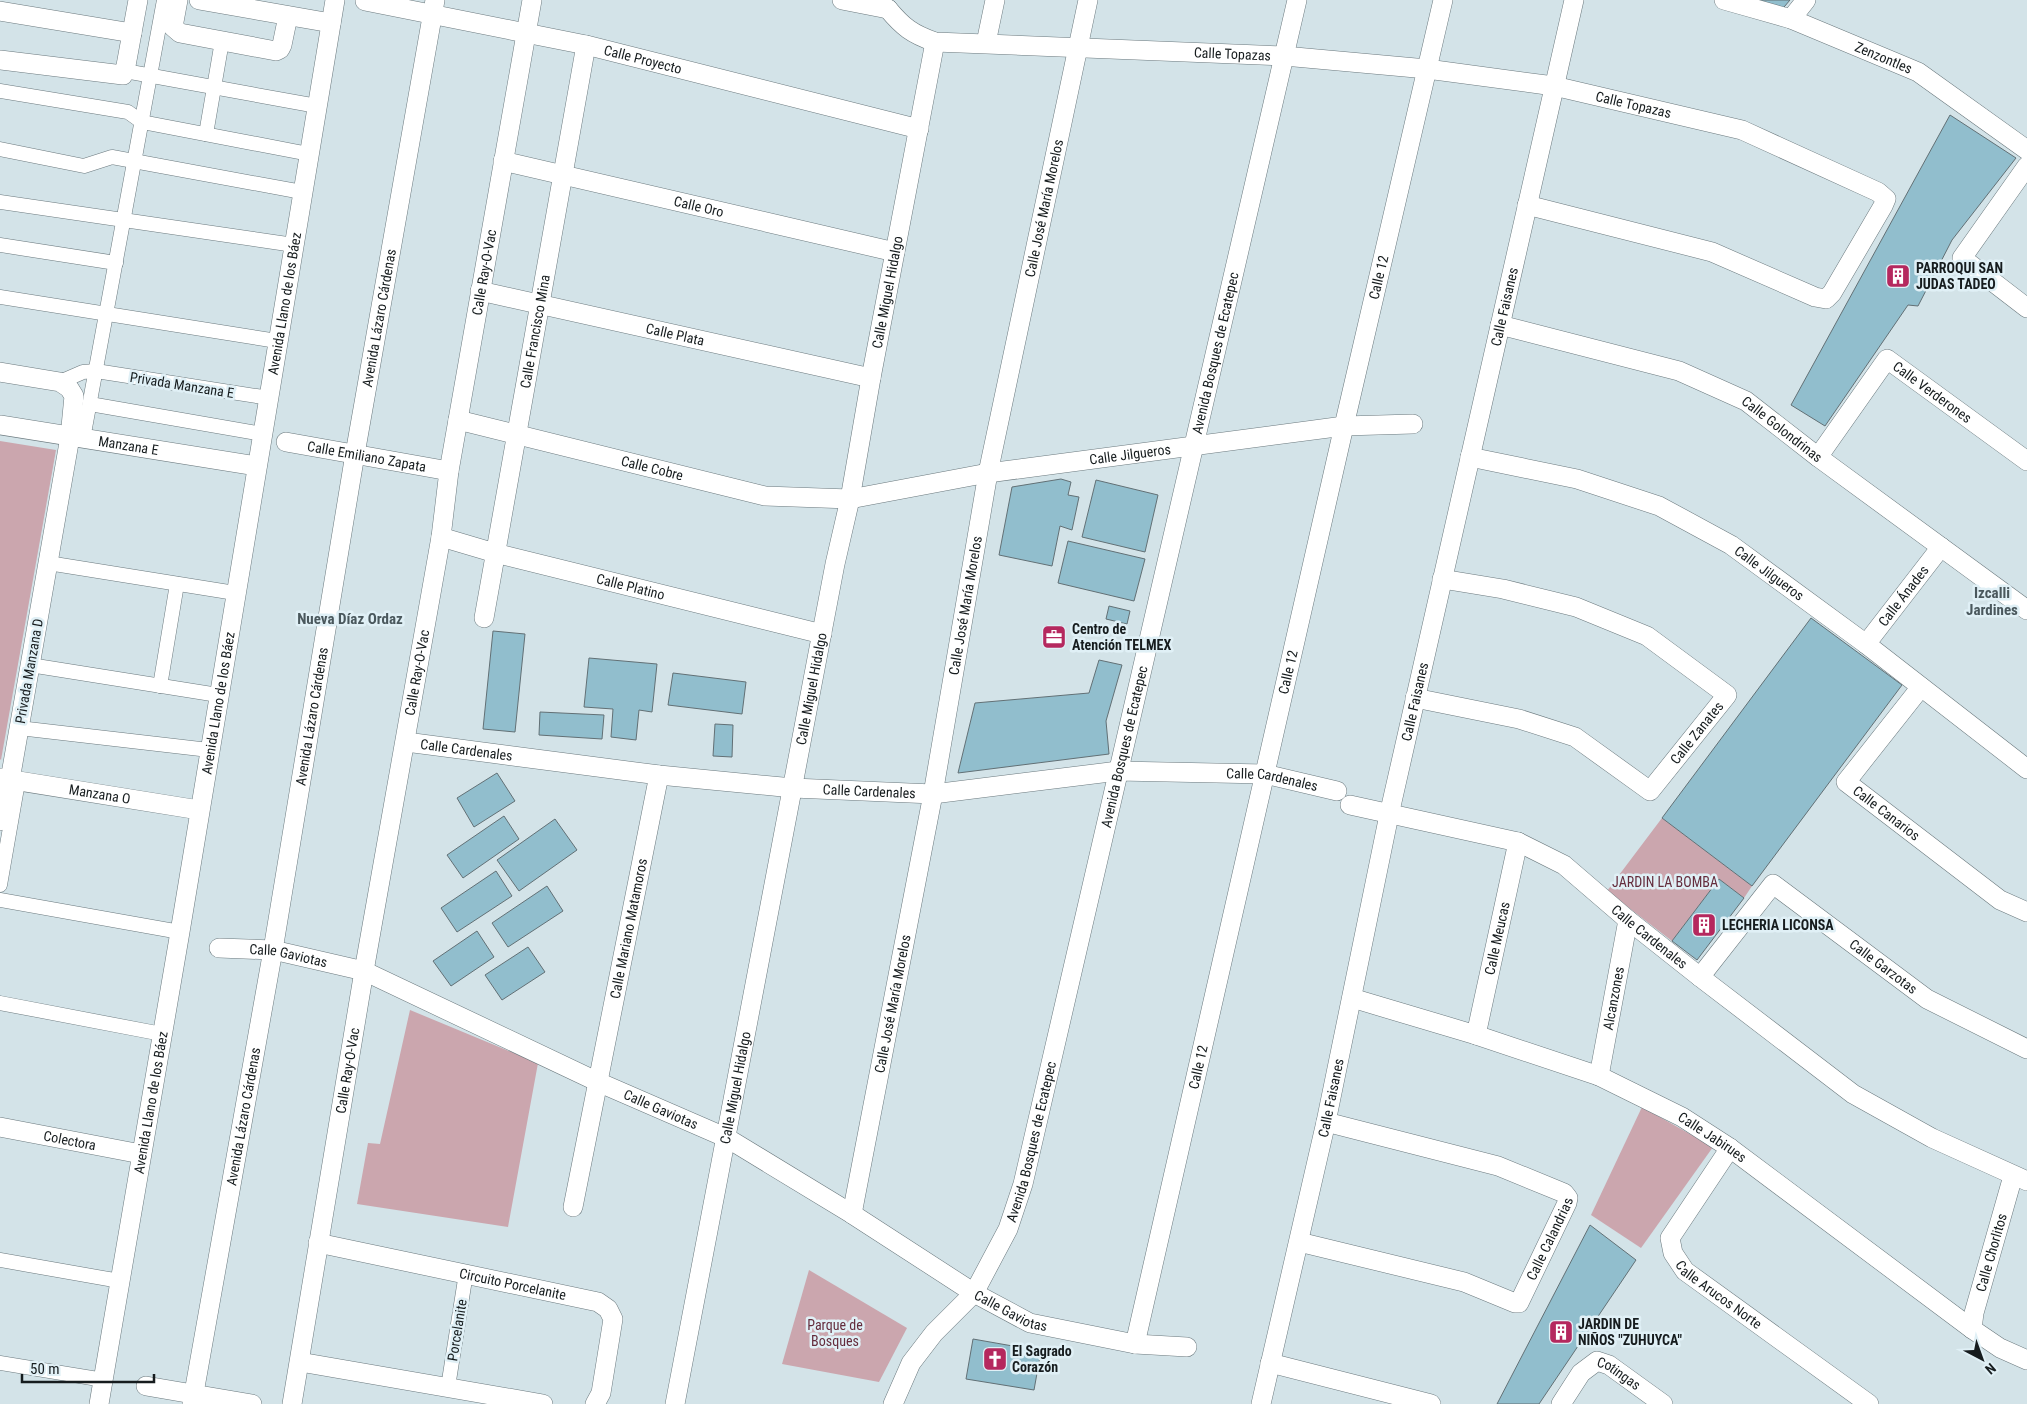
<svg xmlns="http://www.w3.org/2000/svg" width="2027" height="1404" font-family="'Roboto Condensed',sans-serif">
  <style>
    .green { fill: #cba6ae }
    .building { fill: #91becd; stroke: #627075 }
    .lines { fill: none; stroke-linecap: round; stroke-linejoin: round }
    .pedestrian-casing { stroke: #6b797e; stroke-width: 15 }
    .minor-casing { stroke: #6b797e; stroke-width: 20 }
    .pedestrian { stroke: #fff; stroke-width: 14 }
    .minor { stroke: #fff; stroke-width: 19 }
    .labels { text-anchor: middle; stroke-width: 5; stroke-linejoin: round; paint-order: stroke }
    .street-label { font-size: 14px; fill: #161c1e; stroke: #e0f0f6 }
    .poi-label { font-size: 14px; font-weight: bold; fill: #161c1e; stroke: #e0f0f6; text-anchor: start }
    .park-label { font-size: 14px; fill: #642c3c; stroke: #e0f0f6 }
    .neighbourhood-label { font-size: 15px; font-weight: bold; fill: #4a585d; stroke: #e0f0f6 }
  </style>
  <rect width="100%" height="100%" fill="#d3e3e8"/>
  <g class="green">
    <path d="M 0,441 L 56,450 L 1,760 L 0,759 Z"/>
    <path d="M 1662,818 L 1752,886 L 1744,898 L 1719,879 L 1672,941 L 1607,891 Z"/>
    <path d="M 410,1010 L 538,1063 L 508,1227 L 357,1204 L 368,1143 L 380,1144 Z"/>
    <path d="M 1642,1107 L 1713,1147 L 1641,1248 L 1591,1215 Z"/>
    <path d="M 809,1270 L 907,1328 L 879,1382 L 782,1364 Z"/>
  </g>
  <g class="building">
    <path d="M 1741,0 L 1790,0 L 1779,13 Z"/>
    <path d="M 1950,115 L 2016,158 L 1952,240 L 1918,306 L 1908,305 L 1825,426 L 1791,405 Z"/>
    <path d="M 1061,479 L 1071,482 L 1068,495 L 1079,497 L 1072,530 L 1060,526 L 1052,566 L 999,555 L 1012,487 Z"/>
    <path d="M 1096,480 L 1158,495 L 1145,552 L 1082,537 Z"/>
    <path d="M 1068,541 L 1145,559 L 1134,601 L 1058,583 Z"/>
    <path d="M 1109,606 L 1130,611 L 1127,624 L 1106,619 Z"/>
    <path d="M 1811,618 L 1902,685 L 1752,886 L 1662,818 Z"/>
    <path d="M 493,631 L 525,634 L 515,732 L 483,729 Z"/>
    <path d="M 589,658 L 657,664 L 652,712 L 639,710 L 636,740 L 611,737 L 613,709 L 584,707 Z"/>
    <path d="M 1099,660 L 1122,665 L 1106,721 L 1109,754 L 958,773 L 975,703 L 1089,693 Z"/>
    <path d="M 673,673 L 746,682 L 742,714 L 668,705 Z"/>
    <path d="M 540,712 L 604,715 L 602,739 L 539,735 Z"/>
    <path d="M 715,724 L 733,725 L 732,757 L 713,756 Z"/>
    <path d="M 497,773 L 515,801 L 474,827 L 457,798 Z"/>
    <path d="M 504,816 L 519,839 L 463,878 L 447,855 Z"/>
    <path d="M 555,819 L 577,850 L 519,891 L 497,860 Z"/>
    <path d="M 496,871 L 512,896 L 457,932 L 441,908 Z"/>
    <path d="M 1719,879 L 1744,898 L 1697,960 L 1672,941 Z"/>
    <path d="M 547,886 L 563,911 L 508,947 L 492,923 Z"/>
    <path d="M 477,931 L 494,957 L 451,986 L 433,961 Z"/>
    <path d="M 528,947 L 545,972 L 502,1000 L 485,975 Z"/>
    <path d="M 1590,1225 L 1636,1260 L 1539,1404 L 1497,1404 Z"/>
    <path d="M 973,1339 L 1041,1351 L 1034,1390 L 966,1379 Z"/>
  </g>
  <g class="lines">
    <defs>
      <g id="pedestrian">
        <path d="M 125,71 L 317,106"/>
        <path d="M 0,91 L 128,112 L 142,122 L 309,154"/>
        <path d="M 206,134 L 222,41"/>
        <path d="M 0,149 L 84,166 L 112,157 L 302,192"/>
        <path d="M 0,202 L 294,245"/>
        <path d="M 0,245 L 116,263"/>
        <path d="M 0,297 L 277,341"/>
        <path d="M 60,382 L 83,372 L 96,371 L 269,398"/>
        <path d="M 90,404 L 263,434"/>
        <path d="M 83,439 L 164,0"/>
        <path d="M 48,563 L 235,593"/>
        <path d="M 30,665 L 218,695"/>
        <path d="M 160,686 L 177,584"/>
        <path d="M 19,728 L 209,750"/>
        <path d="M 0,885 L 18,782"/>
        <path d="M 0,900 L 180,932"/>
        <path d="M 0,1003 L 162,1034"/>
        <path d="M 0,1260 L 120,1281"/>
        <path d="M 0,1363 L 104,1380"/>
        <path d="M 448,1387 L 466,1273"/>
      </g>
      <g id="minor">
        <path d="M 178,0 L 173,27 L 180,33 L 276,51 L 280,49 L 282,45 L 288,16"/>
        <path d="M 199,0 L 331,23"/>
        <path d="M 842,0 L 888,9"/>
        <path id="s1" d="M 1724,0 L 1791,19 L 1918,72 L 2027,150"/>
        <path id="s2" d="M 365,1 L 586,45 L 919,129"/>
        <path id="s3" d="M 888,9 C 903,27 912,34 935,42 L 1284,56 L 1427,69 L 1554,86 L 1742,130 L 1878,192 L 1886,199 L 1883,206 L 1832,293 L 1826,299 L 1815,297 L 1712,252 L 1527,205"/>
        <path d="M 0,11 L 132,33"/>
        <path d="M 1791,19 L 1806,0"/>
        <path d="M 986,43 L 995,0"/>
        <path d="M 0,60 L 123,75 L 125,71 L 138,0"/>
        <path id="s4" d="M 503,161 L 895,252"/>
        <path d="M 2027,166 L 1962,258 L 2027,308"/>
        <path id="s5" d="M 480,291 L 871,378"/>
        <path id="s6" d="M 1500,325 L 1679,371 L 1746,401 L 1818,457 L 2027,610"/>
        <path d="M 0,372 L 60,382 L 69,388 L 74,396 L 70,437 L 10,780 L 0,821"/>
        <path id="s7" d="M 458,420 L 765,496 L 850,499 L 988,473 L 1344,426 L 1413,424"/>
        <path id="s8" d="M 0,425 L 257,466"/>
        <path id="s9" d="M 286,442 L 449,471"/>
        <path id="s10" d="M 1470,457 L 1577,479 L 1659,506 L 1731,545 L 1866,644 L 2027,769"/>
        <path id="s11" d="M 1818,457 L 1887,359 L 2027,461"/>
        <path id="s12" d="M 441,537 L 495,553 L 822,634"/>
        <path id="s13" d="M 484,618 L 586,45"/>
        <path id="s14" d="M 1866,644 L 1941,547"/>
        <path id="s15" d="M 1921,687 L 1846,782 L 2000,900 L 2027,912"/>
        <path id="s16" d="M 1415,698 L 1519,719 L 1575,737 L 1650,791 L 1727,695 L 1647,636 L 1576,607 L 1503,589 L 1442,579"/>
        <path id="s17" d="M 406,742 L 659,775 L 793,788 L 933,794 L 1118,771 L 1265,774 L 1337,791"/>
        <path id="s18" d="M 0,778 L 199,810"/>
        <path id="s19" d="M 1350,805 L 1518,842 L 1564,865 L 1628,920 L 1700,977 L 1853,1094 L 1932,1138 L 2027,1181"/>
        <path id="s20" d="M 219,948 L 273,950 L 364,971 L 598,1082 L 727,1138 L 852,1214 L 974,1293 L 1030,1323 L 1135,1344 L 1187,1347"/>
        <path id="s21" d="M 1700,977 L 1773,884 L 1927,999 L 2027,1049"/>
        <path id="s22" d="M 1352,998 L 1476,1035 L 1599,1076 L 1682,1117 L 1730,1148 L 1972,1329 L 2000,1348 L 2027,1360"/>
        <path id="s23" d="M 1476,1035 L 1518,842"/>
        <path id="s24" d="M 1599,1076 L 1628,920"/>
        <path id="s25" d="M 0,1127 L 141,1154"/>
        <path id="s26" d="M 1730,1148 L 1670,1238 L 1673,1253 L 1685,1271 L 1869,1404"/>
        <path id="s27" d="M 573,1207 L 659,775"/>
        <path id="s28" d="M 852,1214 L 933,794 L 988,473 L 1088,0"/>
        <path id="s29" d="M 1299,1242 L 1464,1282 L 1515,1303 L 1519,1303 L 1567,1203 L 1568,1198 L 1564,1193 L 1498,1166 L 1326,1122"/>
        <path id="s30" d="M 318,1243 L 598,1302 L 608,1309 L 613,1319 L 601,1393 L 595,1404"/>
        <path id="s31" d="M 1972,1329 L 1974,1313 L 2013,1176"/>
        <path id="s32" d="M 1135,1344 L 1344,426 L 1443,0"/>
        <path d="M 300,1362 L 543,1404"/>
        <path d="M 1270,1363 L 1431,1404"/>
        <path d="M 146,1386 L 252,1404"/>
        <path id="s33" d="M 99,1404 L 180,932 L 335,0"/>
        <path id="s34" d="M 192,1404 L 273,950 L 355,454 L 435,0"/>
        <path id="s35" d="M 292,1404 L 364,971 L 441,537 L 449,471 L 532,0"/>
        <path id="s36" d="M 675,1404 L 835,564 L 850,499 L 871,378 L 935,42"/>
        <path id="s37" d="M 893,1404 L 911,1363 L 934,1333 L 974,1293 L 1008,1229 L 1023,1184 L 1297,0"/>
        <path id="s38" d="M 1261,1404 L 1326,1122 L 1389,815 L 1574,0"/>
        <path id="s39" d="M 1561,1404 L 1581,1373 L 1597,1361 L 1609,1365 L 1663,1404"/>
      </g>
    </defs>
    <use href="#pedestrian" class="pedestrian-casing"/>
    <use href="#minor" class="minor-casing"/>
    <use href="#pedestrian" class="pedestrian"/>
    <use href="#minor" class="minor"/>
  </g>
  <defs>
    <symbol id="building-square" viewBox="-11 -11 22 22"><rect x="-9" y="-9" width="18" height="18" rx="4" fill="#b5285e" stroke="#e0f0f6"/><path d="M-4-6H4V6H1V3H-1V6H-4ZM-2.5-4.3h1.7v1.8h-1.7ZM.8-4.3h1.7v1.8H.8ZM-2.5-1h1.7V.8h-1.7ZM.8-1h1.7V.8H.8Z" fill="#fff"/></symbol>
    <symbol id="office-square" viewBox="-11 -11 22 22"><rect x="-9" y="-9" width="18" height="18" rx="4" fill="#b5285e" stroke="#e0f0f6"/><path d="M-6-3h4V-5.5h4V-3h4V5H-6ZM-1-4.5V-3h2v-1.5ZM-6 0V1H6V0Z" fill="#fff"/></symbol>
    <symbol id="church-square" viewBox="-11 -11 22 22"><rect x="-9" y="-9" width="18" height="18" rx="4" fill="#b5285e" stroke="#e0f0f6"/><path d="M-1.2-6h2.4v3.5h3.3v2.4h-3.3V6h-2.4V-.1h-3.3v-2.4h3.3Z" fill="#fff"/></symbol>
  </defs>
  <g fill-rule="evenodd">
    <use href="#building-square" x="1884" y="262" width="28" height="28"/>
    <use href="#office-square" x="1040" y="623" width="28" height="28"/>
    <use href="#building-square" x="1690" y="911" width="28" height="28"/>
    <use href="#building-square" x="1547" y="1318" width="28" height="28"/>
    <use href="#church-square" x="981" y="1345" width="28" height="28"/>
  </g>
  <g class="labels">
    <g class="street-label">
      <text dy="5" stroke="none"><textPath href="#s3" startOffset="356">Calle Topazas</textPath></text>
      <text dy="5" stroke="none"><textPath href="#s1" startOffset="170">Zenzontles</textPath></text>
      <text dy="5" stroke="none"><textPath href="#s2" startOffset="284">Calle Proyecto</textPath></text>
      <text dy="5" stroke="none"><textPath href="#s3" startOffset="761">Calle Topazas</textPath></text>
      <text dy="5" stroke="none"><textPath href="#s4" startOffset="201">Calle Oro</textPath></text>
      <text dy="5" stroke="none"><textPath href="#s28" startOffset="1024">Calle José María Morelos</textPath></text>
      <text dy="5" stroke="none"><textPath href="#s35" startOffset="1148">Calle Ray-O-Vac</textPath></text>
      <text dy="5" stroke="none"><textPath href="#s32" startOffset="1094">Calle 12</textPath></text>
      <text dy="5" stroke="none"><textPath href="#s36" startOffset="1132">Calle Miguel Hidalgo</textPath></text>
      <text dy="5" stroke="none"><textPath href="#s33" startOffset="1116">Avenida Llano de los Báez</textPath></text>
      <text dy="5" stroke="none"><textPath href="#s38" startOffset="1124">Calle Faisanes</textPath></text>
      <text dy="5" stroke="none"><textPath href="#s34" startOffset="1102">Avenida Lázaro Cárdenas</textPath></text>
      <text dy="5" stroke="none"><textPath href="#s13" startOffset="291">Calle Francisco Mina</textPath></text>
      <text dy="5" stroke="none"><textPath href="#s5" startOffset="200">Calle Plata</textPath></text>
      <text dy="5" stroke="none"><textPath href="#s37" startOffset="1112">Avenida Bosques de Ecatepec</textPath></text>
      <text transform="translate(182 385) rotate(9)" y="5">Privada Manzana E</text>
      <text dy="5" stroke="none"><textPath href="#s11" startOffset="176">Calle Verderones</textPath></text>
      <text dy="5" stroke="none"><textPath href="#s6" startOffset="304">Calle Golondrinas</textPath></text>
      <text dy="5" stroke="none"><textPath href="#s8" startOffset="130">Manzana E</textPath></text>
      <text dy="5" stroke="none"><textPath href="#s7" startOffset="685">Calle Jilgueros</textPath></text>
      <text dy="5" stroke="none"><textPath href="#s9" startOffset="82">Calle Emiliano Zapata</textPath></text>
      <text dy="5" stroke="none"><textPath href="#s7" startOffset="200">Calle Cobre</textPath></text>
      <text dy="5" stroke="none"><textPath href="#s10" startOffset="325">Calle Jilgueros</textPath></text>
      <text dy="5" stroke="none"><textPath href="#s12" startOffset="196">Calle Platino</textPath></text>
      <text dy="5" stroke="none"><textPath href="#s14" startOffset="61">Calle Ánades</textPath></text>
      <text dy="5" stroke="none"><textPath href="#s28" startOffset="619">Calle José María Morelos</textPath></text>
      <text transform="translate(29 671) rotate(-80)" y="5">Privada Manzana D</text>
      <text dy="5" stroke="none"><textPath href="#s32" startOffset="689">Calle 12</textPath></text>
      <text dy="5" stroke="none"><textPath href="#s35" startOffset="742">Calle Ray-O-Vac</textPath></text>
      <text dy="5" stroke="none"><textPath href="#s36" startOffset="728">Calle Miguel Hidalgo</textPath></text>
      <text dy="5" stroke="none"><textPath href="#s38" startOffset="719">Calle Faisanes</textPath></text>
      <text dy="5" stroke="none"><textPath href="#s33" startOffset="711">Avenida Llano de los Báez</textPath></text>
      <text dy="5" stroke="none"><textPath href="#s34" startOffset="698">Avenida Lázaro Cárdenas</textPath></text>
      <text dy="5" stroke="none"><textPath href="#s16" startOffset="332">Calle Zanates</textPath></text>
      <text dy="5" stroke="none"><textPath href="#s37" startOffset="708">Avenida Bosques de Ecatepec</textPath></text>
      <text dy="5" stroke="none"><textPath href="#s17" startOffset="61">Calle Cardenales</textPath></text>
      <text dy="5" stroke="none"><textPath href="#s17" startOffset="871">Calle Cardenales</textPath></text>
      <text dy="5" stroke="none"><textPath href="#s17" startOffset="466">Calle Cardenales</textPath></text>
      <text dy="5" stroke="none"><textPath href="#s18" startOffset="101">Manzana O</textPath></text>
      <text dy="5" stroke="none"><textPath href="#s15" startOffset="172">Calle Canarios</textPath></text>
      <text dy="5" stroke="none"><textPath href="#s27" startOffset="284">Calle Mariano Matamoros</textPath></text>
      <text dy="5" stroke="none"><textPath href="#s19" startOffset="335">Calle Cardenales</textPath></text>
      <text dy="5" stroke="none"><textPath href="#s23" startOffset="99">Calle Meucas</textPath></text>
      <text dy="5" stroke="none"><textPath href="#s20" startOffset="70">Calle Gaviotas</textPath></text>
      <text dy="5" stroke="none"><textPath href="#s21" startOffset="256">Calle Garzotas</textPath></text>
      <text dy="5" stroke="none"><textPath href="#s24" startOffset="79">Alcanzones</textPath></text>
      <text dy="5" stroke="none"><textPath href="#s28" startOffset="214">Calle José María Morelos</textPath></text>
      <text dy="5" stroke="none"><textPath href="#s32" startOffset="284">Calle 12</textPath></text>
      <text dy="5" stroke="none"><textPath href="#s35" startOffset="338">Calle Ray-O-Vac</textPath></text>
      <text dy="5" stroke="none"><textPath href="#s36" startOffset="322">Calle Miguel Hidalgo</textPath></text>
      <text dy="5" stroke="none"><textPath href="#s38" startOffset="314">Calle Faisanes</textPath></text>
      <text dy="5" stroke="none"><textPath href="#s33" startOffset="306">Avenida Llano de los Báez</textPath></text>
      <text dy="5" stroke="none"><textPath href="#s20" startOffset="475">Calle Gaviotas</textPath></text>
      <text dy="5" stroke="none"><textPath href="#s34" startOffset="292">Avenida Lázaro Cárdenas</textPath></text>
      <text dy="5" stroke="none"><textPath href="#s22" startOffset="388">Calle Jabirues</textPath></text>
      <text dy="5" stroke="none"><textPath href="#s25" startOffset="71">Colectora</textPath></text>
      <text dy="5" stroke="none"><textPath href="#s37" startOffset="302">Avenida Bosques de Ecatepec</textPath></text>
      <text dy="5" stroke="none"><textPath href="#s29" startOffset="300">Calle Calandrias</textPath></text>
      <text dy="5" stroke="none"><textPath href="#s31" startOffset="79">Calle Chorlitos</textPath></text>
      <text dy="5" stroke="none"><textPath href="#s30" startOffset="199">Circuito Porcelanite</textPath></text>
      <text dy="5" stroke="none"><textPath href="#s26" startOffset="186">Calle Arucos Norte</textPath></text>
      <text dy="5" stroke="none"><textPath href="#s20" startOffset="880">Calle Gaviotas</textPath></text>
      <text transform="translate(457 1330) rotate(-81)" y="5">Porcelanite</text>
      <text dy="5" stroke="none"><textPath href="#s39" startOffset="82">Cotingas</textPath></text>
    </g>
    <g class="poi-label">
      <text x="1916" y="273">PARROQUI SAN<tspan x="1916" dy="16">JUDAS TADEO</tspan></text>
      <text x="1072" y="634">Centro de<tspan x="1072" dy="16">Atención TELMEX</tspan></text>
      <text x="1722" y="930">LECHERIA LICONSA</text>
      <text x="1578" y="1329">JARDIN DE<tspan x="1578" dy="16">NIÑOS "ZUHUYCA"</tspan></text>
      <text x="1012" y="1356">El Sagrado<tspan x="1012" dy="16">Corazón</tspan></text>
    </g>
    <g class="park-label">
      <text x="1665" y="887">JARDIN LA BOMBA</text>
      <text x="835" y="1330">Parque de<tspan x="835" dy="16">Bosques</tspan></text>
    </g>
    <g class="neighbourhood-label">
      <text x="1992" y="598">Izcalli<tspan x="1992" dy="17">Jardines</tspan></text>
      <text x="350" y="624">Nueva Díaz Ordaz</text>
    </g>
  </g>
  <g transform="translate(1982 1359) rotate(139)" stroke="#e0f0f6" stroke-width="4" paint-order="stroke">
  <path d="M0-4L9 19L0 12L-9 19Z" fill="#161c1e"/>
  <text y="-8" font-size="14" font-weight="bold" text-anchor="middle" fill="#161c1e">N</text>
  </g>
  <path d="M22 1374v8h132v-8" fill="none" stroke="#161c1e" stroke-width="2.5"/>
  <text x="30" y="1374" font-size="15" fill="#161c1e" stroke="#e0f0f6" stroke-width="4" paint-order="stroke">50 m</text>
</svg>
